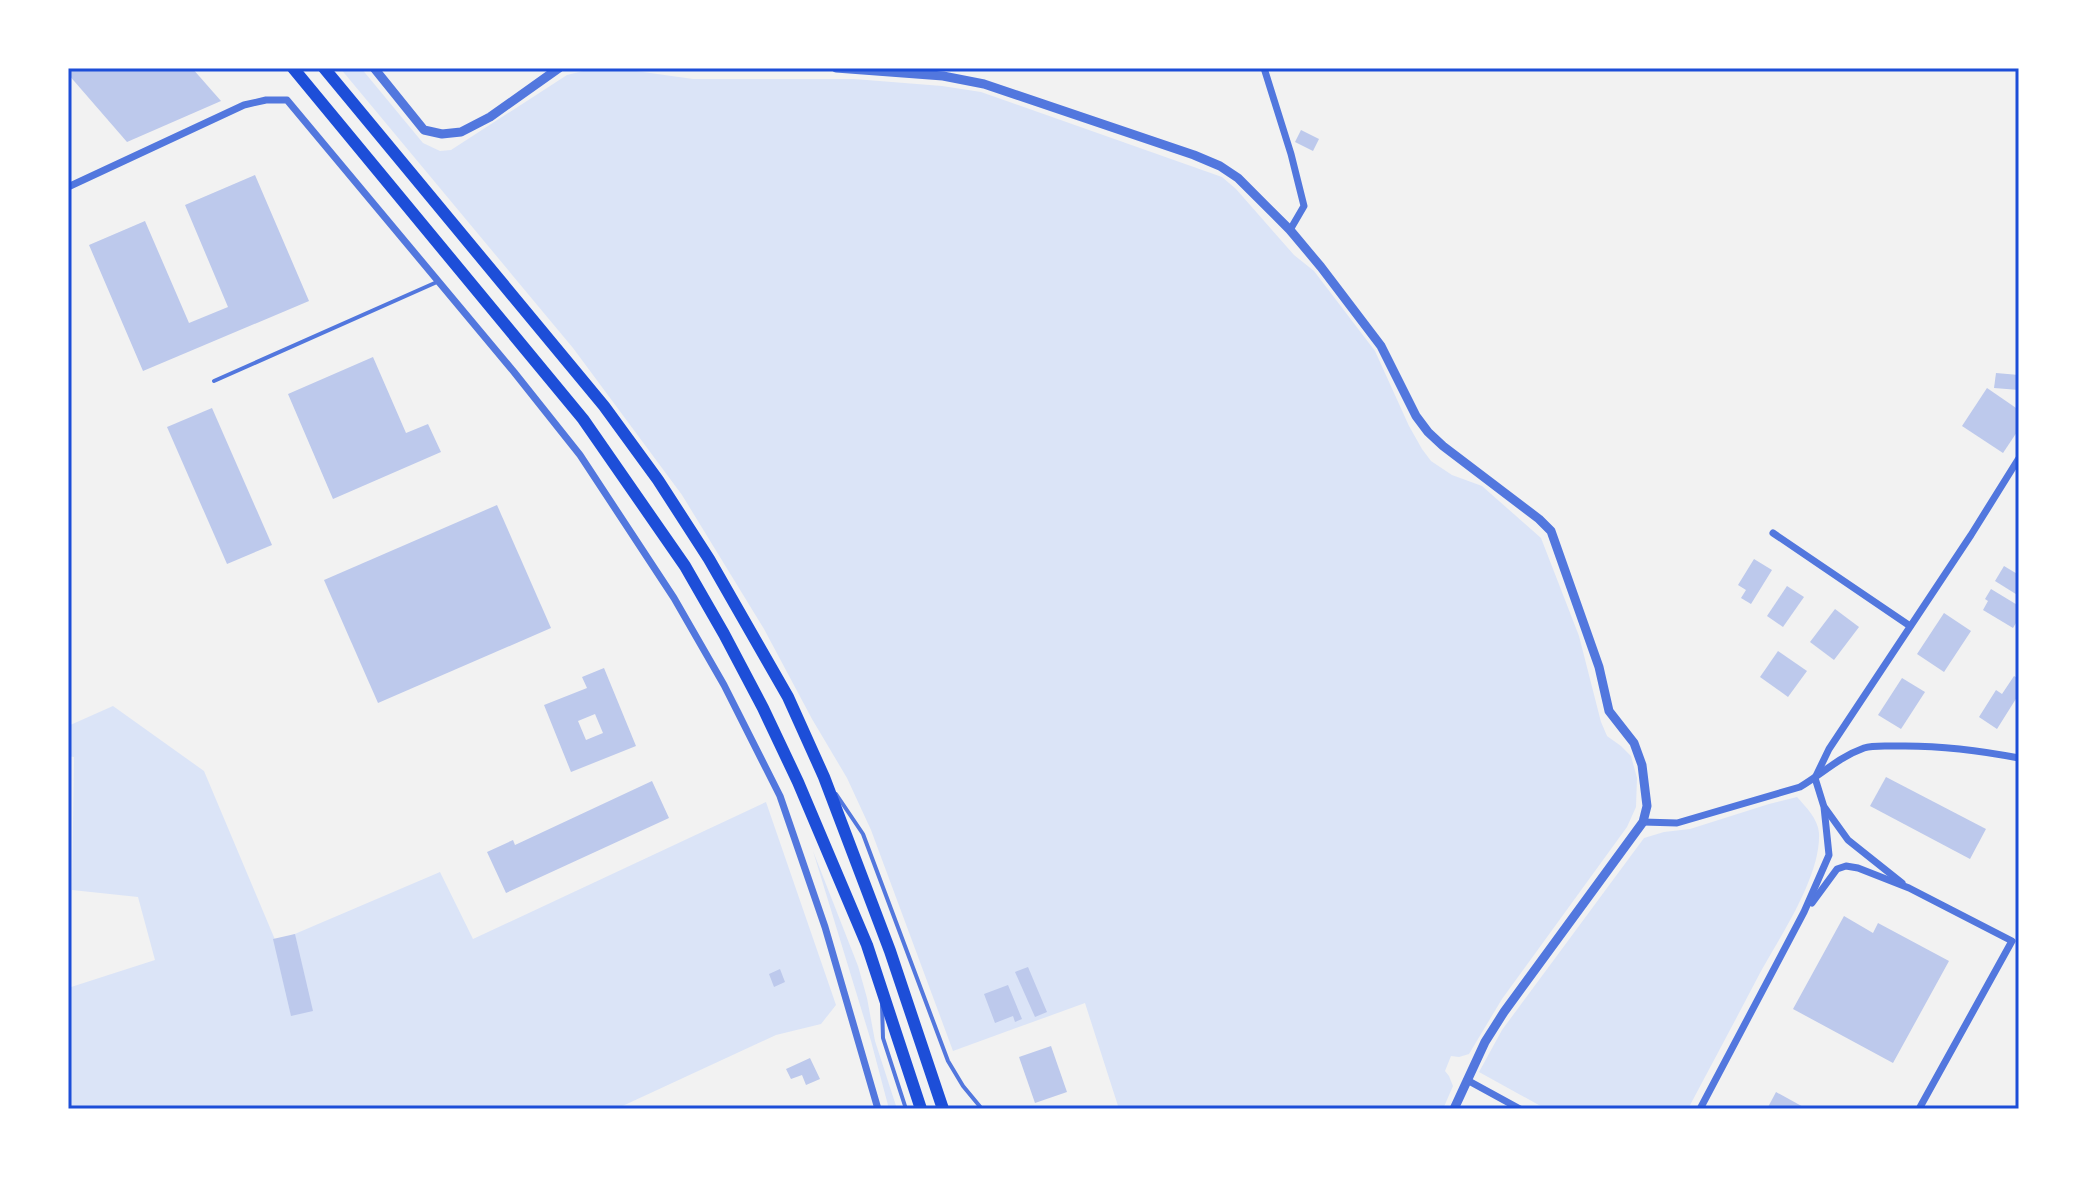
<svg xmlns="http://www.w3.org/2000/svg" width="2087" height="1177" font-family="Rubik,sans-serif">
  <style>
    .green { fill: #dbe4f7 }
    .building { fill: #bdc9ec; fill-rule: evenodd }
    .lines { fill: none; stroke-linecap: round; stroke-linejoin: round }
    .service { stroke: #5277de; stroke-width: 4 }
    .minor { stroke: #5277de; stroke-width: 7 }
    .tertiary { stroke: #5277de; stroke-width: 9 }
    .primary { stroke: #1d4ed8; stroke-width: 12 }
    .neatline { fill: none; stroke: #1d4ed8; stroke-width: 3 }
  </style>
  <rect width="100%" height="100%" fill="#f2f2f2"/>
  <g class="green">
    <path d="M 340,68 L 361,68 L 423,143 L 440,151 L 451,150 L 567,75 L 595,68 L 636,71 L 693,79 L 854,79 L 942,86 L 981,92 L 1222,177 L 1236,189 L 1294,255 L 1314,271 L 1375,351 L 1409,426 L 1422,449 L 1431,461 L 1452,475 L 1482,486 L 1541,538 L 1579,636 L 1601,722 L 1607,736 L 1621,746 L 1631,756 L 1637,778 L 1636,807 L 1627,827 L 1502,999 L 1469,1054 L 1459,1057 L 1451,1056 L 1445,1071 L 1449,1076 L 1453,1086 L 1443,1109 L 1119,1109 L 1085,1003 L 953,1051 L 871,830 L 847,778 L 812,719 L 764,629 L 682,495 L 573,348 Z"/>
    <path d="M 113,706 L 204,771 L 276,942 L 440,872 L 473,939 L 766,802 L 836,1005 L 821,1024 L 776,1035 L 616,1109 L 68,1109 L 68,988 L 155,960 L 138,897 L 72,890 L 74,757 L 68,756 L 68,726 Z"/>
    <path d="M 1797,797 C 1806,807 1818,819 1819,833 C 1821,876 1781,935 1760,973 C 1736,1019 1712,1064 1688,1109 L 1546,1109 L 1479,1072 L 1502,1030 L 1644,838 L 1664,832 L 1690,829 L 1769,804 Z"/>
    <path d="M 813,851 L 858,966 L 867,998 L 875,1041 L 897,1109 L 889,1109 L 871,1041 Z"/>
  </g>
  <g class="building">
    <path d="M 68,68 L 192,68 L 221,101 L 127,142 L 68,74 Z"/>
    <path d="M 1301,130 L 1319,139 L 1313,151 L 1295,142 Z"/>
    <path d="M 255,175 L 309,301 L 143,371 L 89,245 L 145,221 L 189,323 L 228,307 L 185,205 Z"/>
    <path d="M 373,357 L 406,433 L 428,424 L 441,452 L 333,499 L 288,394 Z"/>
    <path d="M 1996,373 L 2019,375 L 2019,390 L 1994,388 Z"/>
    <path d="M 1987,388 L 2019,410 L 2019,429 L 2003,453 L 1962,426 Z"/>
    <path d="M 212,408 L 272,545 L 227,564 L 167,427 Z"/>
    <path d="M 497,505 L 551,628 L 378,703 L 324,580 Z"/>
    <path d="M 1754,559 L 1772,570 L 1751,604 L 1741,598 L 1746,590 L 1738,585 Z"/>
    <path d="M 2004,566 L 2019,575 L 2019,596 L 1995,581 Z"/>
    <path d="M 1787,586 L 1804,597 L 1783,627 L 1767,616 Z"/>
    <path d="M 1991,589 L 2019,606 L 2019,618 L 2013,628 L 1983,610 L 1988,601 L 1985,599 Z"/>
    <path d="M 1835,609 L 1859,627 L 1834,660 L 1810,642 Z"/>
    <path d="M 1944,613 L 1971,631 L 1944,672 L 1917,654 Z"/>
    <path d="M 1778,651 L 1807,671 L 1788,697 L 1760,677 Z"/>
    <path d="M 604,668 L 636,746 L 571,772 L 544,705 L 587,688 L 582,677 ZM 595,714 L 603,733 L 586,740 L 578,721 Z"/>
    <path d="M 2014,676 L 2019,679 L 2019,694 L 1997,729 L 1979,717 L 1996,690 L 2002,694 Z"/>
    <path d="M 1902,678 L 1925,692 L 1901,729 L 1878,715 Z"/>
    <path d="M 1886,777 L 1986,829 L 1970,859 L 1870,806 Z"/>
    <path d="M 652,781 L 669,818 L 506,893 L 487,852 L 513,840 L 515,845 Z"/>
    <path d="M 1844,916 L 1873,933 L 1878,923 L 1949,961 L 1893,1063 L 1793,1009 Z"/>
    <path d="M 295,934 L 313,1011 L 291,1016 L 273,939 Z"/>
    <path d="M 1028,967 L 1047,1012 L 1035,1017 L 1015,972 Z"/>
    <path d="M 780,969 L 785,982 L 774,987 L 769,974 Z"/>
    <path d="M 1008,985 L 1022,1019 L 1015,1022 L 1013,1016 L 995,1023 L 984,994 Z"/>
    <path d="M 1051,1046 L 1067,1092 L 1035,1103 L 1019,1057 Z"/>
    <path d="M 810,1058 L 820,1079 L 806,1085 L 802,1075 L 791,1079 L 786,1069 Z"/>
    <path d="M 1776,1092 L 1807,1109 L 1767,1109 Z"/>
  </g>
  <g class="lines">
    <g class="service">
      <path d="M 214,381 L 437,282"/>
      <path d="M 836,794 L 863,834 L 948,1061 L 963,1086 L 982,1109"/>
      <path d="M 882,1005 L 883,1038 L 906,1109"/>
    </g>
    <g class="minor">
      <path d="M 1264,68 L 1291,154 L 1304,206 L 1290,230"/>
      <path d="M 68,187 L 244,105 L 266,100 L 287,100 L 514,372 L 580,455 L 674,598 L 724,685 L 780,796 L 825,927 L 878,1109"/>
      <path d="M 1773,533 L 1910,626"/>
      <path d="M 1825,808 L 1848,840 L 1902,883"/>
      <path d="M 1643,822 L 1677,823 L 1800,787 C 1822,774 1839,757 1864,748 C 1873,745 1885,746 1895,746 C 1937,745 1978,750 2019,758"/>
      <path d="M 1812,903 L 1837,869 L 1846,866 L 1858,868 L 1909,888 L 2012,941 L 1919,1109"/>
      <path d="M 1467,1080 L 1520,1109"/>
      <path d="M 1700,1109 L 1804,912 L 1829,855 L 1824,807 L 1815,778 L 1829,749 L 1971,535 L 2019,458"/>
    </g>
    <g class="tertiary">
      <path d="M 374,68 L 424,130 L 442,134 L 461,132 L 490,117 L 559,68"/>
      <path d="M 836,68 L 943,76 L 984,84 L 1194,155 L 1220,166 L 1238,178 L 1290,230 L 1321,267 L 1381,346 L 1416,416 L 1428,432 L 1443,446 L 1539,519 L 1551,531 L 1599,667 L 1609,711 L 1634,743 L 1642,765 L 1647,806 L 1643,822 L 1504,1012 L 1485,1042 L 1454,1109"/>
    </g>
    <g class="primary">
      <path d="M 293,68 L 583,419 L 685,566 L 724,634 L 763,708 L 798,782 L 867,945 L 921,1109"/>
      <path d="M 324,68 L 604,406 L 658,480 L 709,559 L 788,697 L 824,777 L 890,951 L 943,1109"/>
    </g>
  </g>
  <rect width="2087" height="1177" fill="none" stroke="#ffffff" stroke-width="140"/>
  <rect x="70" y="70" width="1947" height="1037" class="neatline"/>
</svg>
